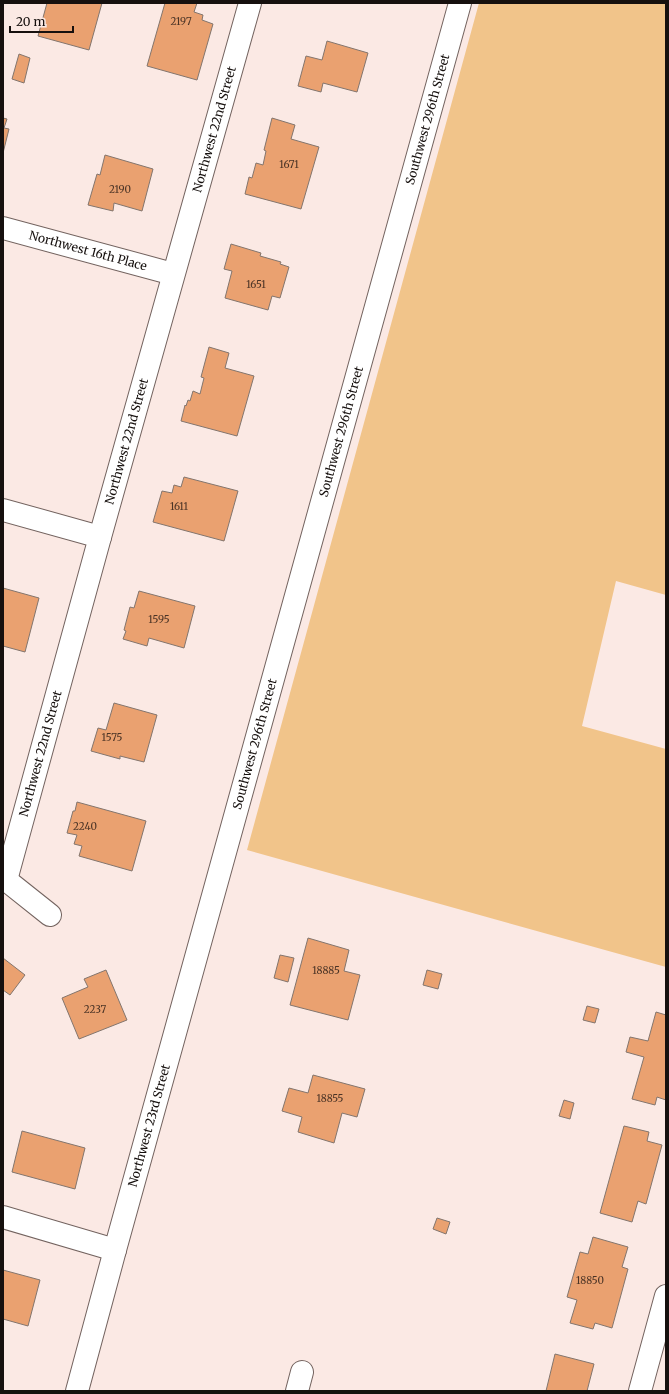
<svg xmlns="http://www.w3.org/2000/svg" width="669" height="1394" font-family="Merriweather,serif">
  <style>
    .green { fill: #f1c48a }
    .building { fill: #eaa170; stroke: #83756d }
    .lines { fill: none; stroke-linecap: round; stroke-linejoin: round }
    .minor-casing { stroke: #73635f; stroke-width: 24 }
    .tertiary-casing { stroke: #73635f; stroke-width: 24 }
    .minor { stroke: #fff; stroke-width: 22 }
    .tertiary { stroke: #fff; stroke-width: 22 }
    .labels { text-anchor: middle; stroke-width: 3.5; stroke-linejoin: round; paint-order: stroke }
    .number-label { font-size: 10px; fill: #4b3426 }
    .street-label { font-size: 12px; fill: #16100e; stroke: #fbe9e4 }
  </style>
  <rect width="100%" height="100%" fill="#fbe9e4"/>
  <path class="green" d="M 479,3 L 666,3 L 666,595 L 616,581 L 582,726 L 666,749 L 666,967 L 247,850 Z"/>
  <g class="building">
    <path d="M 47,3 L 102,3 L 89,50 L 38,36 Z"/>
    <path d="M 165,3 L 197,3 L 194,12 L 203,15 L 202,20 L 213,24 L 197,80 L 147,66 Z"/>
    <path d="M 327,41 L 368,53 L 357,92 L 323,83 L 321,92 L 298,86 L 306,56 L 322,60 Z"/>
    <path d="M 19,54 L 30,58 L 24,83 L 12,79 Z"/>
    <path d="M 3,118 L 7,119 L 4,128 L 9,129 L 3,153 Z"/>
    <path d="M 272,118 L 295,125 L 291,139 L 319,147 L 301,209 L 245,194 L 249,177 L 252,178 L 256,163 L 263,165 L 266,151 L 264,150 Z"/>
    <path d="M 105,155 L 153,169 L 142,211 L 114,203 L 113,211 L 88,205 L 97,174 L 100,175 Z"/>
    <path d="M 231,244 L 261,253 L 260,256 L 281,262 L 280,264 L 289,267 L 280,298 L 272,296 L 268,310 L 225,298 L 232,271 L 224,269 Z"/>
    <path d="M 209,347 L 229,353 L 225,368 L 254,376 L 237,436 L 181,421 L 185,405 L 186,406 L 188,400 L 190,401 L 193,391 L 200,394 L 204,378 L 201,377 Z"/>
    <path d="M 184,477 L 238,491 L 224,541 L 153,522 L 162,491 L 172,493 L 174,485 L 181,487 Z"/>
    <path d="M 3,588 L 39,598 L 25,652 L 3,646 Z"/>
    <path d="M 139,591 L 195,606 L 184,648 L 149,638 L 147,646 L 123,639 L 126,631 L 124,630 L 130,607 L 134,608 Z"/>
    <path d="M 114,703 L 157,715 L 144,762 L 120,756 L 120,759 L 91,751 L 98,728 L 106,730 Z"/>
    <path d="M 77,802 L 146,821 L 132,871 L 79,856 L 82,846 L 74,844 L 77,835 L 67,833 L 73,811 L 75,811 Z"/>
    <path d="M 308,938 L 349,950 L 344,971 L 360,975 L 348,1020 L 290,1005 Z"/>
    <path d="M 280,955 L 294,958 L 288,982 L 274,978 Z"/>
    <path d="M 3,958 L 25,975 L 10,995 L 3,990 Z"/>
    <path d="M 106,970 L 127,1020 L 79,1039 L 62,998 L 88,987 L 84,979 Z"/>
    <path d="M 427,970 L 442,974 L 438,989 L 423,985 Z"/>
    <path d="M 587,1006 L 599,1009 L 595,1023 L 583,1020 Z"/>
    <path d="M 656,1012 L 666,1015 L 666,1100 L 657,1097 L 655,1105 L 632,1099 L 644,1057 L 626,1052 L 630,1037 L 648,1041 Z"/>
    <path d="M 313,1075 L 365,1089 L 357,1117 L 342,1113 L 334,1143 L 298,1132 L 302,1117 L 282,1111 L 289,1088 L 308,1093 Z"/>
    <path d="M 564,1100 L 574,1103 L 570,1119 L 559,1116 Z"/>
    <path d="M 624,1126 L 649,1132 L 647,1141 L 662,1145 L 646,1204 L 638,1201 L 632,1222 L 600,1213 Z"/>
    <path d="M 22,1131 L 85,1148 L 75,1189 L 12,1172 Z"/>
    <path d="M 437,1218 L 450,1222 L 446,1234 L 433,1229 Z"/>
    <path d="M 593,1237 L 628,1247 L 622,1267 L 628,1269 L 612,1328 L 595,1323 L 593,1329 L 570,1323 L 577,1300 L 567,1297 L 580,1252 L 588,1254 Z"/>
    <path d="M 3,1270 L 40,1280 L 28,1326 L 3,1319 Z"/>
    <path d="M 555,1354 L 594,1364 L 587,1391 L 546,1391 Z"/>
  </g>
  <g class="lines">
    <defs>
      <g id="minor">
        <path id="s1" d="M 3,228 L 173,274"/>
        <path d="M 3,510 L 100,537"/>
        <path d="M 3,879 L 6,880 L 50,915"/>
        <path id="s2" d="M 6,880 L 100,537 L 250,3"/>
        <path d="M 3,1217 L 115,1250"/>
        <path d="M 297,1391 L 302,1372"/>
        <path d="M 640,1391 L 666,1296"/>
      </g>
      <g id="tertiary">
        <path id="s3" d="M 77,1391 L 115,1250 L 460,3"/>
      </g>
    </defs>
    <use href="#minor" class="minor-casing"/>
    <use href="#tertiary" class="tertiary-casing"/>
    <use href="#minor" class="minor"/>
    <use href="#tertiary" class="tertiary"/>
  </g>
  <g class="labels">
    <g class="number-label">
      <text x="181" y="25">2197</text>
      <text x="289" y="168">1671</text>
      <text x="120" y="193">2190</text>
      <text x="256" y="288">1651</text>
      <text x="179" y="510">1611</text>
      <text x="159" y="623">1595</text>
      <text x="112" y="741">1575</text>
      <text x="85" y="830">2240</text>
      <text x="326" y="974">18885</text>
      <text x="95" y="1013">2237</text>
      <text x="330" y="1102">18855</text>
      <text x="590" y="1284">18850</text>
    </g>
    <g class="street-label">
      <text dy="4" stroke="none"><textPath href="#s3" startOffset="1319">Southwest 296th Street</textPath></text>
      <text dy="4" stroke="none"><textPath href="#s2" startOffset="779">Northwest 22nd Street</textPath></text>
      <text dy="4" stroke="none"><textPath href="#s1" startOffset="88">Northwest 16th Place</textPath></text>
      <text dy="4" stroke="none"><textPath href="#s3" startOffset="995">Southwest 296th Street</textPath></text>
      <text dy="4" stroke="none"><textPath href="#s2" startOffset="455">Northwest 22nd Street</textPath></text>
      <text dy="4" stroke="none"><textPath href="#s3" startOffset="671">Southwest 296th Street</textPath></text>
      <text dy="4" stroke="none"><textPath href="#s2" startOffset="131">Northwest 22nd Street</textPath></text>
      <text dy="4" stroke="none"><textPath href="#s3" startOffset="275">Northwest 23rd Street</textPath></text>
    </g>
  </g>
  <rect width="669" height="1394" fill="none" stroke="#16100e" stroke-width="8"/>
  <path d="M10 26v6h63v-6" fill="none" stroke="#16100e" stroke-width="2"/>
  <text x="16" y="26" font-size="12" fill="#16100e" stroke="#fbe9e4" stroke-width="3" paint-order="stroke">20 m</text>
</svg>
